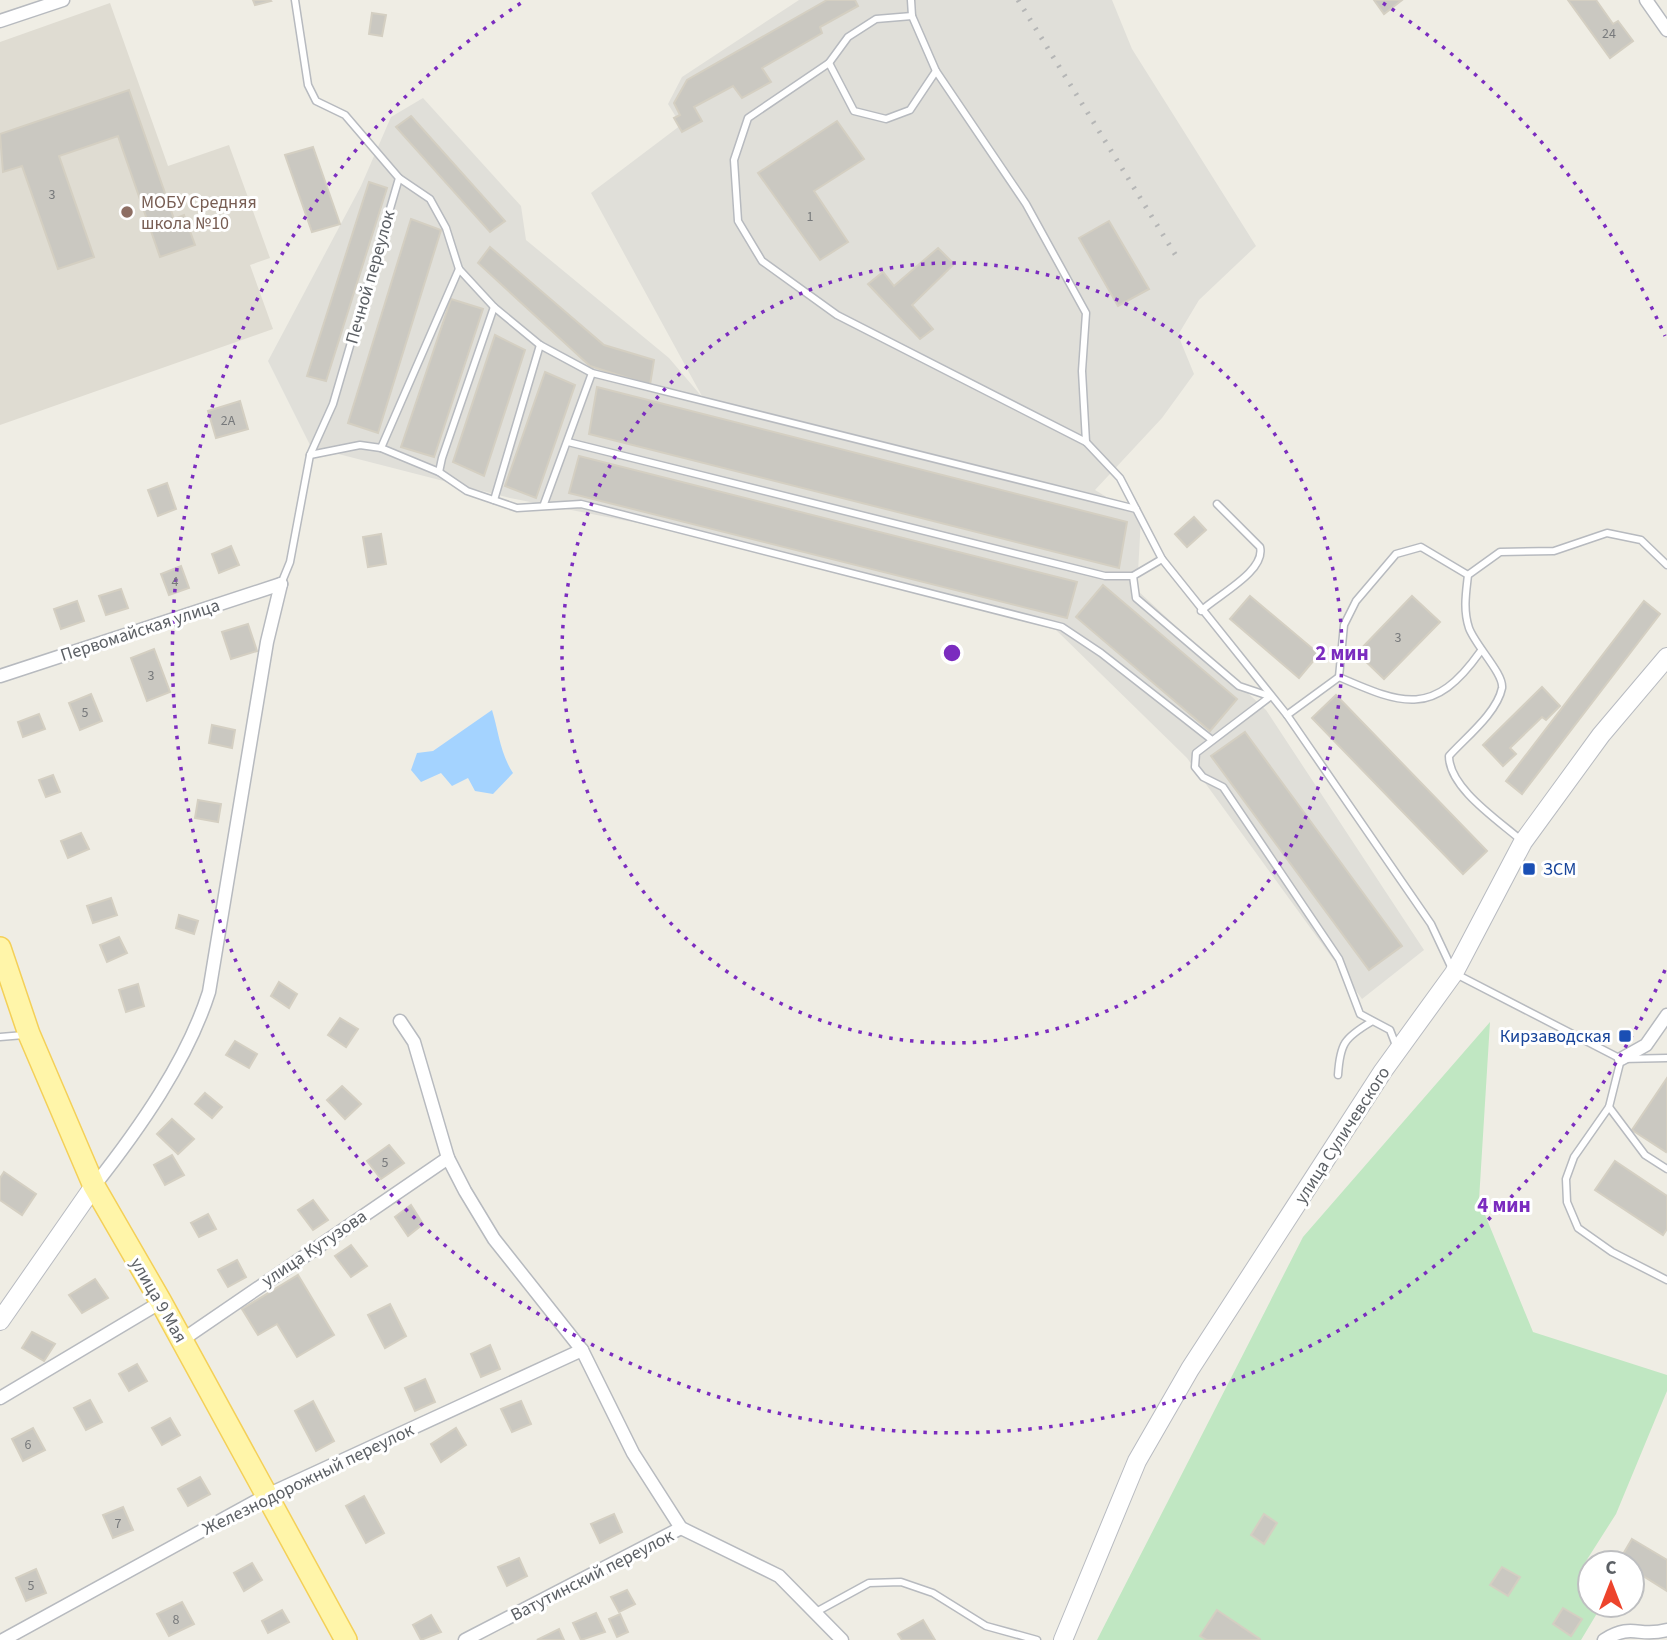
<svg xmlns="http://www.w3.org/2000/svg" width="1667" height="1640" font-family="'Source Sans 3',sans-serif">
  <style>
    .industrial { fill: #e0dfd9 }
    .education { fill: #dfdcd2 }
    .green { fill: #c0e7c2 }
    .water { fill: #a4d3ff }
    .building { fill: #cac8c1; stroke: #d4cfc2; stroke-width: 2 }
    .lines { fill: none; stroke-linecap: round; stroke-linejoin: round }
    .lane-casing { stroke: #b7babf; stroke-width: 9 }
    .street-casing { stroke: #b7babf; stroke-width: 15 }
    .secondary-casing { stroke: #b8bbc1; stroke-width: 20 }
    .primary-casing { stroke: #f4d058; stroke-width: 24 }
    .lane { stroke: #fff; stroke-width: 6 }
    .street { stroke: #fff; stroke-width: 12 }
    .secondary { stroke: #fff; stroke-width: 18 }
    .primary { stroke: #fff5a9; stroke-width: 21 }
    .rail { stroke: #b5b6b6; stroke-width: 5; stroke-dasharray: 2 9; stroke-linecap: butt }
    .ring { fill: none; stroke: #7b2cbf; stroke-width: 3.5; stroke-dasharray: 3.5 7 }
    .education-dot { fill: #8d6e63; stroke: #fff; stroke-width: 2.5 }
    .transit-dot { fill: #1a4fb4; stroke: #fff; stroke-width: 2.5 }
    .labels { text-anchor: middle; stroke-width: 6; stroke-linejoin: round; paint-order: stroke }
    .number-label { font-size: 14px; fill: #787a7c }
    .education-label { font-size: 18px; fill: #785e54; stroke: #fff; text-anchor: start }
    .street-label { font-size: 18px; fill: #5c6065; stroke: #fff }
    .transit-label { font-size: 18px; fill: #164399; stroke: #fff; text-anchor: start }
    .centre { fill: #7b2cbf; stroke: #fff; stroke-width: 3.5 }
    .ring-label { font-size: 21px; text-anchor: middle; font-weight: bold; fill: #7b2cbf; stroke: #fff; stroke-width: 6; stroke-linejoin: round; paint-order: stroke }
  </style>
  <rect width="100%" height="100%" fill="#efede4"/>
  <path class="industrial" d="M 799,0 L 1112,0 L 1132,49 L 1256,246 L 1199,300 L 1178,335 L 1194,374 L 1162,418 L 1095,490 L 1141,518 L 1137,590 L 1266,710 L 1424,950 L 1362,999 L 1187,758 L 1056,630 L 704,536 L 510,498 L 311,447 L 268,361 L 361,186 L 391,117 L 423,98 L 521,206 L 526,240 L 669,358 L 703,398 L 591,193 L 681,125 L 668,104 L 682,77 Z"/>
  <path class="education" d="M 110,3 L 168,166 L 229,145 L 270,258 L 250,265 L 273,329 L 0,425 L 0,42 Z"/>
  <path class="green" d="M 1490,1022 L 1479,1200 L 1533,1332 L 1667,1375 L 1667,1391 L 1616,1514 L 1581,1569 L 1590,1581 L 1590,1605 L 1602,1605 L 1581,1640 L 1097,1640 L 1303,1237 Z"/>
  <path class="water" d="M 492,710 C 499,733 500,753 513,773 L 493,794 L 475,791 L 468,778 L 452,786 L 441,773 L 421,782 L 411,770 L 417,753 L 433,751 Z"/>
  <g class="building">
    <path d="M 253,0 L 270,0 L 271,1 L 255,5 Z"/>
    <path d="M 827,0 L 855,0 L 858,6 L 820,27 L 822,33 L 762,68 L 771,82 L 742,98 L 733,86 L 694,107 L 702,121 L 682,132 L 674,118 L 680,115 L 674,103 L 687,80 Z"/>
    <path d="M 1374,0 L 1402,0 L 1384,14 Z"/>
    <path d="M 1568,0 L 1596,0 L 1613,24 L 1618,21 L 1633,41 L 1610,58 Z"/>
    <path d="M 372,13 L 386,15 L 382,36 L 369,34 Z"/>
    <path d="M 129,90 L 174,219 L 184,215 L 195,245 L 160,257 L 118,136 L 59,156 L 94,257 L 58,269 L 22,166 L 3,172 L 0,134 Z"/>
    <path d="M 411,116 L 505,221 L 490,232 L 396,127 Z"/>
    <path d="M 837,121 L 864,159 L 814,191 L 848,242 L 820,260 L 758,173 Z"/>
    <path d="M 313,147 L 340,224 L 312,232 L 285,155 Z"/>
    <path d="M 369,182 L 387,188 L 326,381 L 307,376 Z"/>
    <path d="M 411,219 L 441,230 L 378,433 L 348,423 Z"/>
    <path d="M 1109,221 L 1149,289 L 1118,306 L 1079,238 Z"/>
    <path d="M 490,247 L 604,345 L 654,360 L 650,385 L 590,366 L 478,263 Z"/>
    <path d="M 938,248 L 954,264 L 912,305 L 933,329 L 920,339 L 868,284 L 883,272 L 894,286 Z"/>
    <path d="M 451,299 L 483,309 L 434,457 L 401,447 Z"/>
    <path d="M 495,335 L 525,350 L 484,476 L 453,462 Z"/>
    <path d="M 545,372 L 575,385 L 536,498 L 505,486 Z"/>
    <path d="M 597,387 L 1127,522 L 1119,568 L 589,434 Z"/>
    <path d="M 240,401 L 248,429 L 216,438 L 208,411 Z"/>
    <path d="M 579,456 L 1077,582 L 1067,618 L 569,493 Z"/>
    <path d="M 167,483 L 176,509 L 158,516 L 148,490 Z"/>
    <path d="M 1194,517 L 1206,530 L 1187,547 L 1175,534 Z"/>
    <path d="M 381,534 L 386,564 L 368,567 L 363,537 Z"/>
    <path d="M 231,546 L 239,565 L 219,573 L 212,554 Z"/>
    <path d="M 181,566 L 189,588 L 169,595 L 161,574 Z"/>
    <path d="M 1103,585 L 1237,699 L 1210,731 L 1076,617 Z"/>
    <path d="M 121,589 L 128,608 L 106,615 L 99,596 Z"/>
    <path d="M 1250,596 L 1319,654 L 1299,678 L 1230,619 Z"/>
    <path d="M 1412,596 L 1440,622 L 1384,679 L 1357,653 Z"/>
    <path d="M 77,601 L 84,621 L 61,629 L 54,609 Z"/>
    <path d="M 1644,601 L 1660,614 L 1522,794 L 1506,781 Z"/>
    <path d="M 248,624 L 257,651 L 231,659 L 222,632 Z"/>
    <path d="M 154,649 L 170,692 L 147,701 L 131,658 Z"/>
    <path d="M 1542,687 L 1560,706 L 1546,720 L 1542,717 L 1510,748 L 1516,754 L 1503,766 L 1483,745 Z"/>
    <path d="M 91,694 L 102,721 L 80,730 L 69,703 Z"/>
    <path d="M 1336,695 L 1487,851 L 1463,874 L 1312,718 Z"/>
    <path d="M 39,714 L 45,729 L 23,737 L 18,722 Z"/>
    <path d="M 212,725 L 235,730 L 232,748 L 209,743 Z"/>
    <path d="M 1245,732 L 1402,946 L 1369,970 L 1211,756 Z"/>
    <path d="M 53,775 L 60,792 L 46,797 L 39,780 Z"/>
    <path d="M 198,800 L 221,804 L 218,822 L 195,818 Z"/>
    <path d="M 81,833 L 89,849 L 68,858 L 61,841 Z"/>
    <path d="M 111,898 L 117,915 L 93,923 L 87,906 Z"/>
    <path d="M 179,915 L 198,921 L 194,934 L 176,928 Z"/>
    <path d="M 119,937 L 127,953 L 107,962 L 100,945 Z"/>
    <path d="M 279,982 L 297,994 L 289,1008 L 271,996 Z"/>
    <path d="M 138,984 L 144,1006 L 126,1012 L 119,990 Z"/>
    <path d="M 340,1018 L 358,1029 L 346,1047 L 328,1035 Z"/>
    <path d="M 235,1041 L 257,1054 L 249,1068 L 226,1055 Z"/>
    <path d="M 1667,1078 L 1667,1150 L 1666,1152 L 1632,1130 Z"/>
    <path d="M 342,1086 L 361,1104 L 345,1119 L 327,1100 Z"/>
    <path d="M 205,1093 L 222,1107 L 212,1118 L 195,1104 Z"/>
    <path d="M 172,1119 L 194,1139 L 178,1154 L 157,1134 Z"/>
    <path d="M 389,1145 L 404,1163 L 381,1179 L 367,1161 Z"/>
    <path d="M 172,1155 L 184,1175 L 165,1185 L 154,1165 Z"/>
    <path d="M 1615,1161 L 1667,1196 L 1667,1229 L 1663,1235 L 1595,1190 Z"/>
    <path d="M 4,1172 L 36,1194 L 22,1215 L 0,1200 L 0,1178 Z"/>
    <path d="M 313,1200 L 328,1220 L 313,1230 L 298,1210 Z"/>
    <path d="M 411,1205 L 423,1224 L 408,1236 L 395,1217 Z"/>
    <path d="M 208,1214 L 216,1229 L 199,1237 L 191,1223 Z"/>
    <path d="M 351,1245 L 367,1266 L 351,1277 L 335,1256 Z"/>
    <path d="M 237,1260 L 246,1277 L 228,1287 L 218,1270 Z"/>
    <path d="M 298,1275 L 334,1335 L 297,1357 L 277,1324 L 258,1335 L 242,1309 Z"/>
    <path d="M 95,1279 L 108,1298 L 82,1313 L 69,1295 Z"/>
    <path d="M 390,1304 L 406,1336 L 385,1348 L 368,1315 Z"/>
    <path d="M 32,1332 L 55,1344 L 44,1361 L 22,1348 Z"/>
    <path d="M 490,1345 L 500,1369 L 481,1377 L 471,1354 Z"/>
    <path d="M 137,1364 L 147,1381 L 129,1391 L 119,1374 Z"/>
    <path d="M 425,1379 L 435,1402 L 415,1411 L 405,1388 Z"/>
    <path d="M 90,1400 L 102,1422 L 86,1430 L 74,1408 Z"/>
    <path d="M 313,1401 L 334,1441 L 316,1451 L 295,1411 Z"/>
    <path d="M 521,1401 L 531,1424 L 512,1432 L 501,1409 Z"/>
    <path d="M 170,1418 L 180,1435 L 162,1445 L 152,1428 Z"/>
    <path d="M 33,1428 L 45,1450 L 23,1461 L 12,1439 Z"/>
    <path d="M 456,1428 L 466,1445 L 441,1462 L 431,1444 Z"/>
    <path d="M 200,1477 L 210,1494 L 188,1506 L 178,1489 Z"/>
    <path d="M 364,1496 L 384,1533 L 366,1543 L 346,1506 Z"/>
    <path d="M 123,1507 L 133,1530 L 113,1538 L 103,1515 Z"/>
    <path d="M 614,1514 L 622,1532 L 600,1543 L 591,1524 Z"/>
    <path d="M 1264,1514 L 1277,1523 L 1264,1544 L 1251,1535 Z"/>
    <path d="M 1632,1539 L 1667,1560 L 1667,1591 L 1632,1569 L 1632,1563 L 1619,1561 Z"/>
    <path d="M 519,1558 L 527,1576 L 507,1586 L 498,1567 Z"/>
    <path d="M 252,1563 L 262,1580 L 244,1591 L 234,1573 Z"/>
    <path d="M 1502,1567 L 1520,1577 L 1508,1596 L 1490,1585 Z"/>
    <path d="M 36,1569 L 46,1593 L 26,1601 L 16,1578 Z"/>
    <path d="M 627,1590 L 635,1604 L 619,1612 L 611,1597 Z"/>
    <path d="M 182,1602 L 194,1624 L 169,1636 L 157,1614 Z"/>
    <path d="M 1563,1608 L 1582,1619 L 1571,1636 L 1553,1624 Z"/>
    <path d="M 282,1610 L 289,1622 L 268,1633 L 262,1621 Z"/>
    <path d="M 1217,1610 L 1260,1639 L 1260,1640 L 1207,1640 L 1200,1636 Z"/>
    <path d="M 596,1613 L 605,1632 L 581,1640 L 573,1623 Z"/>
    <path d="M 620,1614 L 628,1632 L 617,1637 L 609,1619 Z"/>
    <path d="M 431,1615 L 441,1632 L 421,1640 L 413,1625 Z"/>
    <path d="M 923,1620 L 935,1640 L 902,1640 L 898,1634 Z"/>
    <path d="M 559,1629 L 564,1640 L 537,1640 Z"/>
  </g>
  <g class="lines">
    <defs>
      <g id="lane">
        <path d="M 911,0 L 912,16 L 936,71 L 1026,204 L 1086,313 L 1082,371 L 1086,442 L 1120,478 L 1162,559 L 1287,715 L 1431,924 L 1454,973 L 1621,1059 L 1667,1058"/>
        <path d="M 912,16 L 876,19 L 848,37 L 829,63 L 748,118 L 734,160 L 738,221 L 762,261 L 837,315 L 1086,442"/>
        <path d="M 829,63 L 854,111 L 886,119 L 910,110 L 936,71"/>
        <path d="M 399,178 L 430,199 L 446,228 L 459,269 L 494,307 L 540,345 L 592,373 L 1136,509"/>
        <path d="M 568,442 L 1105,576 L 1133,576 L 1162,559"/>
        <path d="M 381,448 L 459,269"/>
        <path d="M 310,455 L 360,445 L 381,448 L 439,472 L 467,491 L 517,508 L 581,504 L 1062,627 L 1101,653 L 1212,740"/>
        <path d="M 439,472 L 442,458 L 494,307"/>
        <path d="M 494,500 L 540,345"/>
        <path d="M 544,504 L 592,373"/>
        <path d="M 1468,575 L 1421,547 L 1396,554 L 1356,601 L 1344,625 L 1339,677 C 1403,705 1434,717 1480,652"/>
        <path d="M 1133,576 L 1136,598 L 1239,686 L 1269,696"/>
        <path d="M 281,584 L 290,562 L 310,455 L 333,404 L 399,178 L 345,115 L 316,101 L 308,85 L 295,0"/>
        <path d="M 1201,611 C 1218,595 1266,571 1260,547 L 1217,504"/>
        <path d="M 1271,696 L 1196,753 L 1195,767 L 1203,777 L 1223,787 L 1339,959 L 1360,1014 L 1390,1030 L 1397,1048"/>
        <path d="M 1287,715 L 1339,677"/>
        <path d="M 1522,841 C 1498,820 1449,788 1449,756 C 1465,738 1497,713 1502,688 C 1504,674 1475,645 1469,628 C 1463,610 1466,593 1468,575 L 1500,552 L 1554,551 L 1607,533 L 1641,540 L 1667,565"/>
        <path d="M 0,1037 L 24,1035"/>
        <path d="M 1621,1059 L 1609,1107 L 1574,1157 L 1566,1179 L 1567,1202 L 1578,1228 L 1612,1252 L 1667,1280"/>
        <path d="M 1338,1075 C 1340,1044 1344,1038 1371,1022"/>
        <path d="M 1609,1107 L 1645,1155 L 1667,1169"/>
        <path d="M 816,1612 L 869,1583 L 901,1582 L 933,1593 L 986,1626 L 1037,1640"/>
      </g>
      <g id="street">
        <path d="M 1646,0 L 1667,30"/>
        <path d="M 0,21 L 63,0"/>
        <path d="M 0,676 L 281,584"/>
        <path d="M 400,1021 L 414,1042 L 448,1158 L 465,1191 L 494,1239 L 582,1350 L 633,1453 L 681,1528 L 779,1576 L 842,1640"/>
        <path d="M 1621,1059 L 1646,1045 L 1667,1015"/>
        <path d="M 94,1186 C 139,1129 187,1061 209,992 L 267,642 L 281,584"/>
        <path d="M 182,1340 L 448,1158"/>
        <path d="M 0,1398 L 161,1302"/>
        <path d="M 3,1640 L 267,1495 L 582,1350"/>
        <path d="M 465,1640 L 681,1528"/>
        <path d="M 1604,1640 C 1633,1622 1638,1638 1667,1630"/>
      </g>
      <g id="secondary">
        <path d="M 0,1321 L 94,1186"/>
        <path d="M 1063,1640 L 1137,1461 L 1190,1369 L 1383,1071 L 1454,973 L 1523,842 L 1601,735 L 1667,657"/>
      </g>
      <path id="primary" d="M 0,948 L 29,1034 L 94,1186 L 161,1302 L 346,1640"/>
    </defs>
    <use href="#lane" class="lane-casing"/>
    <use href="#street" class="street-casing"/>
    <use href="#secondary" class="secondary-casing"/>
    <use href="#primary" class="primary-casing"/>
    <use href="#lane" class="lane"/>
    <use href="#street" class="street"/>
    <use href="#secondary" class="secondary"/>
    <use href="#primary" class="primary"/>
    <path class="rail" d="M 1018,0 L 1178,259"/>
  </g>
  <g class="ring">
    <circle cx="952" cy="653" r="390"/>
    <path d="M1665 970A780 780 0 1 1 521 3M1383 3A780 780 0 0 1 1665 336"/>
  </g>
  <circle class="education-dot" cx="127" cy="212" r="7"/>
  <g class="transit-dot">
    <rect x="1522" y="862" width="14" height="14" rx="3.5"/>
    <rect x="1618" y="1029" width="14" height="14" rx="3.5"/>
  </g>
  <g class="labels">
    <g class="number-label">
      <text x="1609" y="38">24</text>
      <text x="52" y="199">3</text>
      <text x="810" y="221">1</text>
      <text x="228" y="425">2А</text>
      <text x="175" y="586">4</text>
      <text x="1398" y="642">3</text>
      <text x="151" y="680">3</text>
      <text x="85" y="717">5</text>
      <text x="385" y="1167">5</text>
      <text x="28" y="1449">6</text>
      <text x="118" y="1528">7</text>
      <text x="31" y="1590">5</text>
      <text x="176" y="1624">8</text>
    </g>
    <g class="education-label">
      <text x="141" y="208">МОБУ Средняя<tspan x="141" dy="21">школа №10</tspan></text>
    </g>
    <g class="street-label">
      <text transform="translate(370 277) rotate(-74)" y="6">Печной переулок</text>
      <text transform="translate(140 630) rotate(-18)" y="6">Первомайская улица</text>
      <text transform="translate(1342 1135) rotate(-57)" y="6">улица Суличевского</text>
      <text transform="translate(314 1248) rotate(-34)" y="6">улица Кутузова</text>
      <text transform="translate(159 1300) rotate(60)" y="6">улица 9 Мая</text>
      <text transform="translate(308 1479) rotate(-26)" y="6">Железнодорожный переулок</text>
      <text transform="translate(592 1575) rotate(-27)" y="6">Ватутинский переулок</text>
    </g>
    <g class="transit-label">
      <text x="1543" y="875">ЗСМ</text>
      <text x="1611" y="1042" text-anchor="end">Кирзаводская</text>
    </g>
  </g>
  <circle cx="952" cy="653" r="10" class="centre"/>
  <g class="ring-label">
    <text x="1342" y="660">2 мин</text>
    <text x="1504" y="1212">4 мин</text>
  </g>
  <g transform="translate(1611 1584)"><circle r="33" fill="#ffffff" stroke="#bebfc1" stroke-width="2"/>
  <path d="M0-5L12 26L0 18L-12 26Z" fill="#ed442c"/>
  <text y="-10" font-size="19" font-weight="bold" text-anchor="middle" fill="#5c6065">С</text>
  </g>
</svg>
